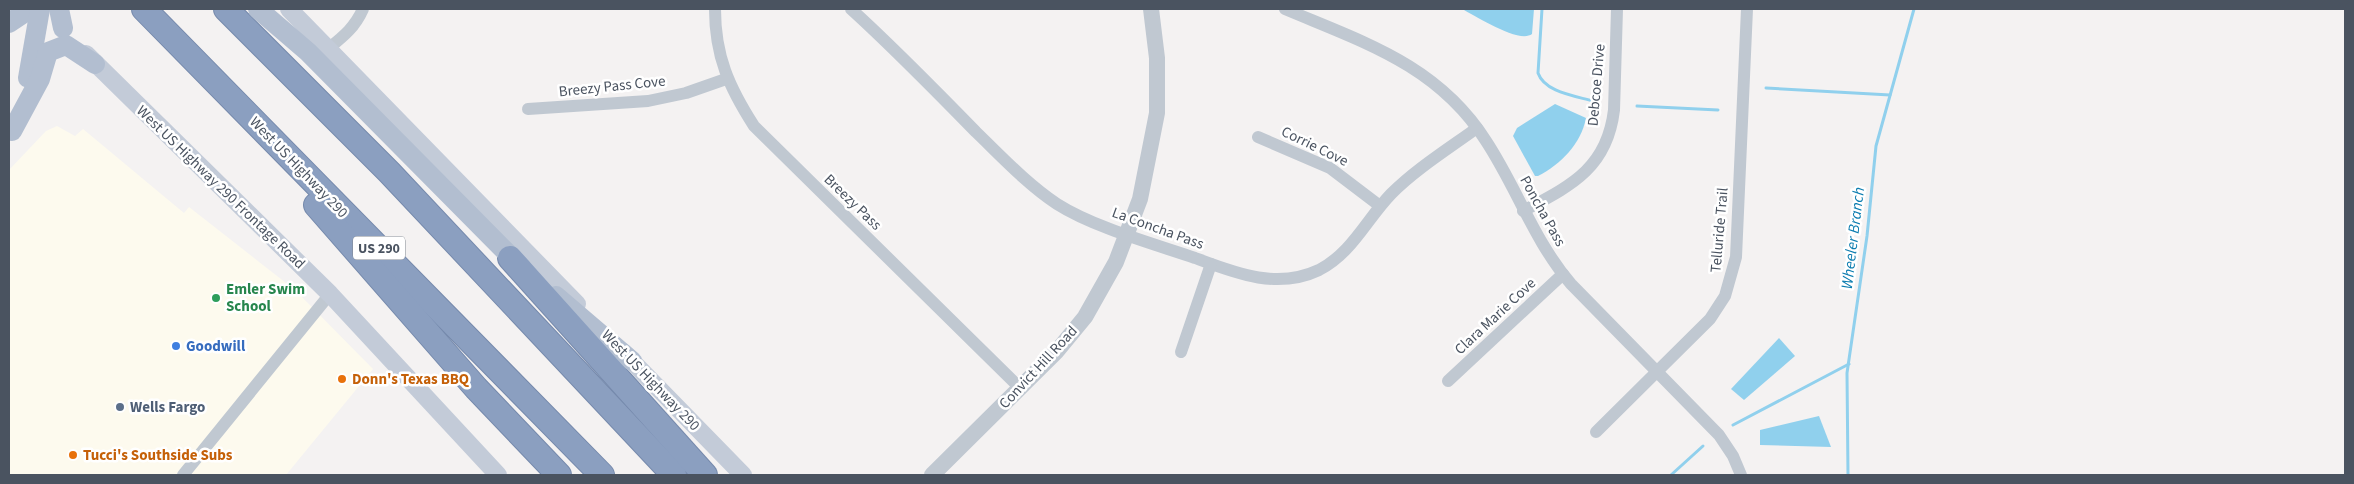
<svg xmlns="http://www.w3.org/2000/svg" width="2354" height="484" font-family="'Source Sans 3',sans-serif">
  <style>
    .commercial { fill: #fdfaee }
    .water { fill: #90d0ed }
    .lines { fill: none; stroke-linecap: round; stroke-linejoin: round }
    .stream { stroke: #90d0ed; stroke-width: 3 }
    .motorway-casing { stroke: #768aac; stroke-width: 26 }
    .minor { stroke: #c0c8d1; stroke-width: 12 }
    .tertiary { stroke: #c0c8d1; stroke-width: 16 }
    .secondary { stroke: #c3cbd8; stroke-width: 18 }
    .primary { stroke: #b2bed0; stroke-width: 20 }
    .motorway { stroke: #8b9fc0; stroke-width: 24 }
    .leisure-dot { fill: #2e9e5b; stroke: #fff; stroke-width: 2 }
    .shop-dot { fill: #3f7fe0; stroke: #fff; stroke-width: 2 }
    .food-dot { fill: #e8710a; stroke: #fff; stroke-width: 2 }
    .service-dot { fill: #5c6f8a; stroke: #fff; stroke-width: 2 }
    .labels { text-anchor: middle; stroke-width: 5; stroke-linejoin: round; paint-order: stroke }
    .shield { fill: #fff; stroke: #808790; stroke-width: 1 }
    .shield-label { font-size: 14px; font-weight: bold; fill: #4a5360 }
    .street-label { font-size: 15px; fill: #4a5360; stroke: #fff }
    .leisure-label { font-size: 15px; font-weight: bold; fill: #27864d; stroke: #fff; text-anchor: start }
    .shop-label { font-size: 15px; font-weight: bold; fill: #366cbe; stroke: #fff; text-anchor: start }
    .food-label { font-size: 15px; font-weight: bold; fill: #c56008; stroke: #fff; text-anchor: start }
    .service-label { font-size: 15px; font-weight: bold; fill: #4e5e75; stroke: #fff; text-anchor: start }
    .water-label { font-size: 16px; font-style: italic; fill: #0c7db0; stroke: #fff }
  </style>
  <rect width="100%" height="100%" fill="#f4f2f2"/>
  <path class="commercial" d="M 57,126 L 75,136 L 83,129 L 184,213 L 189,207 L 295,290 L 373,369 L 286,475 L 9,475 L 9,170 L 46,131 Z"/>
  <g class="water">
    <path d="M 1462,9 L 1534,9 L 1532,34 C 1519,44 1476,16 1462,9 Z"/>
    <path d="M 1555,104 L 1586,118 C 1581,144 1561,164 1538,176 L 1535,176 L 1513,136 L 1517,128 Z"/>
    <path d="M 1779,338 L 1795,356 L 1744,400 L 1731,389 Z"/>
    <path d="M 1819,416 L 1831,447 L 1760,445 L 1760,430 Z"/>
  </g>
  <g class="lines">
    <g class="stream">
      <path d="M 1542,9 L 1538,73 C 1545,93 1577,96 1596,102"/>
      <path d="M 1766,88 L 1890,95"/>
      <path d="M 1637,106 L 1718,110"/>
      <path d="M 1733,425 L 1849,364"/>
      <path d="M 1671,475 L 1703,446"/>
      <path d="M 1848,475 L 1847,373 L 1867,236 L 1876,146 L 1914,9"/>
    </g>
    <defs>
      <g id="motorway">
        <path d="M 144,9 L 602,475"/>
        <path d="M 226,9 L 389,172 L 674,475"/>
        <path d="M 316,205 L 476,388 L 559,475"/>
        <path d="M 510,258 L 705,475"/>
      </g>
    </defs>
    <use href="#motorway" class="motorway-casing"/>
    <g class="minor">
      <path d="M 715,9 C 715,56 729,87 754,126 L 1021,389"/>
      <path d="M 851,9 C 894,48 935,90 976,132 C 1002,157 1027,184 1057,204 C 1093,227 1154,244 1195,258 C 1235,273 1277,290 1319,270 C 1352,253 1366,220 1391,194 C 1416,169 1448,149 1477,128"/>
      <path d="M 1285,9 C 1363,42 1438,65 1486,141 C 1517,188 1534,241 1571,284 L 1719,435 L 1733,456 L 1741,475"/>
      <path d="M 329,48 C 344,36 355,27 363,9"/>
      <path d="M 528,109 L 648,101 L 686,93 L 726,79"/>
      <path d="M 1258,137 L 1330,168 L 1380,206"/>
      <path d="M 1523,211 C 1570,186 1607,169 1614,110 L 1617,9"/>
      <path d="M 1181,352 L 1211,264"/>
      <path d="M 1448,381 L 1563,274"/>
      <path d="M 1596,432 L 1710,319 L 1725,296 L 1736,257 L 1747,9"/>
      <path d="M 183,475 L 330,294"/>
    </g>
    <path class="tertiary" d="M 932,475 L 1057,351 L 1085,317 L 1116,262 L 1140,199 L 1157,113 L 1157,58 L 1151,9"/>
    <g class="secondary">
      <path d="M 289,9 L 577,304"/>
      <path d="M 86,54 L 330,294 L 498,475"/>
      <path d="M 623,352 L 743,475"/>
    </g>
    <g class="primary">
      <path d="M 59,9 L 63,28"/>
      <path d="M 258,9 L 308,52 L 522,268"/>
      <path d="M 9,23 L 30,9"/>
      <path d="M 28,78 L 40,9"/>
      <path d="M 12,131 L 40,79 L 48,52 L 66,45 L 95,64"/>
      <path d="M 556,296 L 632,361"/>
    </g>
    <use href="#motorway" class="motorway"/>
  </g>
  <circle class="leisure-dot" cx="216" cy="298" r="5"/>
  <circle class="shop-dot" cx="176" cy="346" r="5"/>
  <g class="food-dot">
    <circle cx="342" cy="379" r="5"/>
    <circle cx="73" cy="455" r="5"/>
  </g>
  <circle class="service-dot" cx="120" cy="407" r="5"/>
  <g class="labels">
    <rect class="shield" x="353" y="236.5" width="52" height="23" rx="4"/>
    <g class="shield-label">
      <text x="379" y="253">US 290</text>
    </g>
    <g class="street-label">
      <text transform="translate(1596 85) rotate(-85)" y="5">Debcoe Drive</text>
      <text transform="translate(612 86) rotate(-6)" y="5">Breezy Pass Cove</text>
      <text transform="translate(1315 146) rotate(26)" y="5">Corrie Cove</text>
      <text transform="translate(299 167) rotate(46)" y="5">West US Highway 290</text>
      <text transform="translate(221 187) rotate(44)" y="5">West US Highway 290 Frontage Road</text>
      <text transform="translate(853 202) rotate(44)" y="5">Breezy Pass</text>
      <text transform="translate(1543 211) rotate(61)" y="5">Poncha Pass</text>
      <text transform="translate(1158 228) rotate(20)" y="5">La Concha Pass</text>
      <text transform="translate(1719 230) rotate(-85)" y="5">Telluride Trail</text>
      <text transform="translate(1495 316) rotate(-43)" y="5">Clara Marie Cove</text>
      <text transform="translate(1038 367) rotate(-47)" y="5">Convict Hill Road</text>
      <text transform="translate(651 380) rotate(46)" y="5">West US Highway 290</text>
    </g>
    <g class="leisure-label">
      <text x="226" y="294">Emler Swim<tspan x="226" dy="17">School</tspan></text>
    </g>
    <g class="shop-label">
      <text x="186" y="351">Goodwill</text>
    </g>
    <g class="food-label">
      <text x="352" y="384">Donn's Texas BBQ</text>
      <text x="83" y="460">Tucci's Southside Subs</text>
    </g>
    <g class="service-label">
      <text x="130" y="412">Wells Fargo</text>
    </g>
    <g class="water-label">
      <text transform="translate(1852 238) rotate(-83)" y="6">Wheeler Branch</text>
    </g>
  </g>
  <rect width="2354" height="484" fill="none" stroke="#4a5360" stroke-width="20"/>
</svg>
